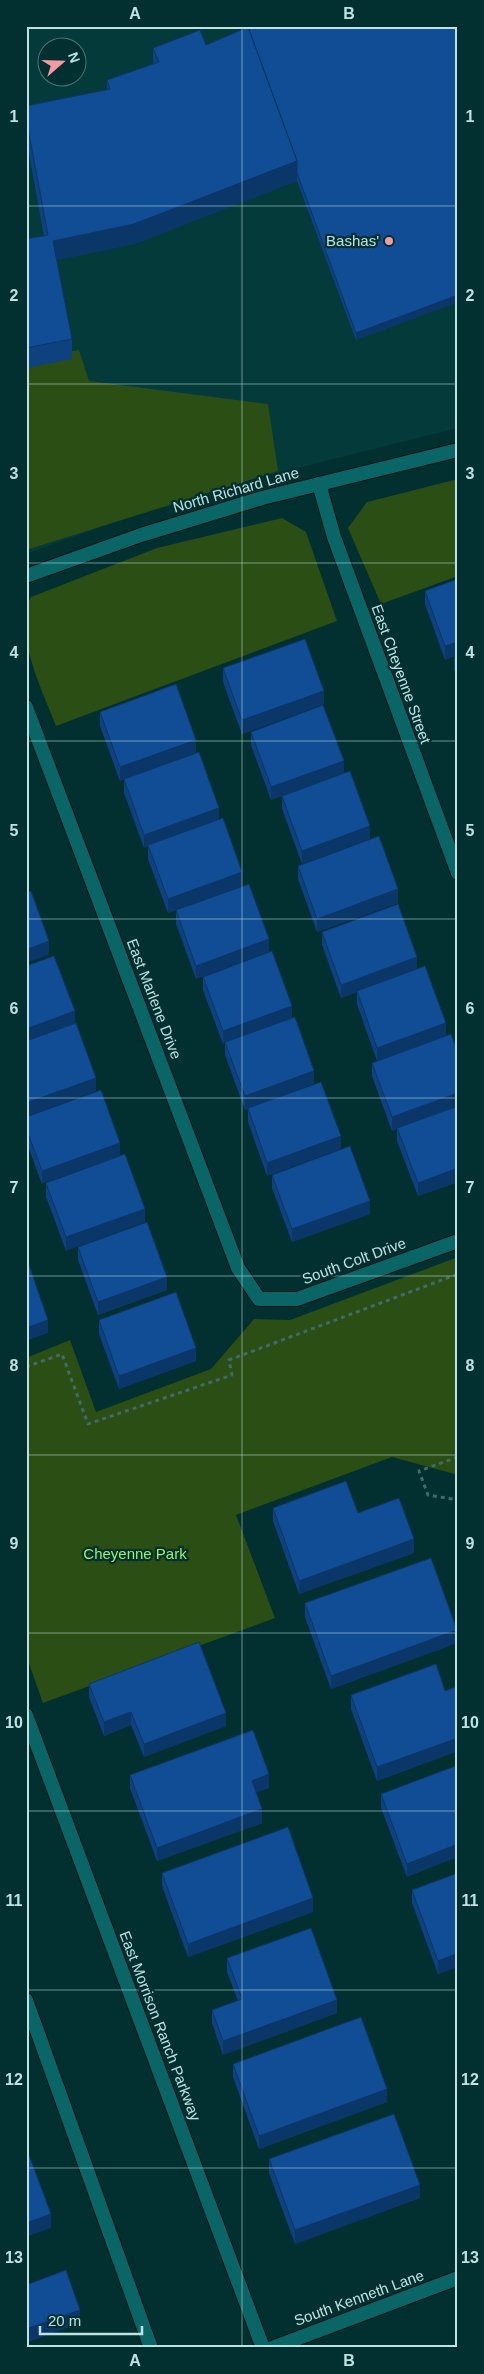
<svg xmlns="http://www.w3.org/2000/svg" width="484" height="2374" font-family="Helvetica,sans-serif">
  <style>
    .built { fill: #043a3a; fill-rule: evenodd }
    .green { fill: #2a4e13 }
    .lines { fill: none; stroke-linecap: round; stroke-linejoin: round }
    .minor-casing { stroke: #001515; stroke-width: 16 }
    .tertiary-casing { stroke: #001515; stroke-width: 16 }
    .path { stroke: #406a6b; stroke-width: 3; stroke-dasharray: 4 4; stroke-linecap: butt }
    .minor { stroke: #0a6666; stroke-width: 14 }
    .tertiary { stroke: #0a6666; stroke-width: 14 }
    .wall { fill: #0e427f }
    .shaded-wall { fill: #0b3668 }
    .building { fill: #104d94; stroke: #0b3668 }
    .grid { fill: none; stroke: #bee2e2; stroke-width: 1; stroke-opacity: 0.55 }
    .poi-dot { fill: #f49aa0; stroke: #022f30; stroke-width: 2 }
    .labels { text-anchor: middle; stroke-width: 4.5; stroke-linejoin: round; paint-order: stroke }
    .poi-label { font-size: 15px; fill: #bee2e2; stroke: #022f30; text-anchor: end }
    .street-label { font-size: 15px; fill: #bee2e2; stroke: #022f30 }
    .park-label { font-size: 15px; fill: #9bf267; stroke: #022f30 }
    .neatline { fill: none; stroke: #bee2e2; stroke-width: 2 }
    .grid-label { font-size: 16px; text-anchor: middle; font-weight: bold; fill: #bee2e2 }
  </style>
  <rect width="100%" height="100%" fill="#022f30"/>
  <path class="built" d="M 26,26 L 458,26 L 458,428 L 258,478 L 115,522 L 26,554 ZM 48,48 L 78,48 L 78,78 L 48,78 Z"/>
  <g class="green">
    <path d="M 79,350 L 89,381 L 268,404 L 278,471 L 26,550 L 26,358 Z"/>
    <path d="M 458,479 L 458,576 L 381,604 L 348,528 L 367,502 Z"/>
    <path d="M 282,518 L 306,532 L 337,621 L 56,726 C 43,692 12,631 31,597 L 157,548 Z"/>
    <path d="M 458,1257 L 458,1475 L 392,1457 L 236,1515 L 275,1618 L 43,1703 L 26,1655 L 26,1358 L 70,1340 L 96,1412 L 211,1369 L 254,1319 L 290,1320 Z"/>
  </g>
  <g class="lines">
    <defs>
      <g id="minor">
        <path d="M 319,484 L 334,537 L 458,873"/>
        <path d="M 26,576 L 141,535 L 262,498 L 458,450"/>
        <path d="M 26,707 L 238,1268 L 259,1299 L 297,1299 L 458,1241"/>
        <path d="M 272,2348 L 458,2278"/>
      </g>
      <g id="tertiary">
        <path d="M 26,1715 L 263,2348"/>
        <path d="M 26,2000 L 151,2348"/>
      </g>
    </defs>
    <use href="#minor" class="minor-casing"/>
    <use href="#tertiary" class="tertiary-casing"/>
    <g class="path">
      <path d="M 26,1367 L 62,1354 L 88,1424 L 232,1375 L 229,1360 L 458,1274"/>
      <path d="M 458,1457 L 419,1471 L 428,1495 L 458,1500"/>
    </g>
    <use href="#minor" class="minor"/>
    <use href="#tertiary" class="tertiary"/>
  </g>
  <g class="wall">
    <path d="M 458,26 L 458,302 L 356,340 L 297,181 L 134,244 L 57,260 L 72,339 L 72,359 L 26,368 L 26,239 L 44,236 L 27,143 L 26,143 L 26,106 L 107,90 L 107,80 L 153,64 L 153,48 Z"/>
    <path d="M 458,579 L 458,679 L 454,670 L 454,656 L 445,660 L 425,604 L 425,591 Z"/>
    <path d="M 223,668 L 324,704 L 242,734 L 223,682 Z"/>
    <path d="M 176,684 L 120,781 L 100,726 L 100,712 Z"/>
    <path d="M 251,732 L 344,773 L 302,864 L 282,809 L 282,796 L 271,800 L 251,745 Z"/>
    <path d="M 124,779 L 219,820 L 242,886 L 168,913 L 148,859 L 148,846 L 144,848 L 124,793 Z"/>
    <path d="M 298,866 L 398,903 L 317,932 L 298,879 Z"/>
    <path d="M 176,910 L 269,952 L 196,979 L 176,924 Z"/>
    <path d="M 322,932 L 417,969 L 446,1036 L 458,1053 L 458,1182 L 418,1196 L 397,1141 L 397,1129 L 392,1131 L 372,1076 L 372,1063 L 377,1061 L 357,1004 L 357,992 L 341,998 L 322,945 Z"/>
    <path d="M 203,977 L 292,1006 L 267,1176 L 248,1122 L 248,1109 L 245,1110 L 225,1055 L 225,1043 L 223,1044 L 203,990 Z"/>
    <path d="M 101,1090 L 42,1184 L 26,1141 L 26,1117 Z"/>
    <path d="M 125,1154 L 66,1251 L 46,1197 L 46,1183 Z"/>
    <path d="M 272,1175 L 370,1214 L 292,1242 L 272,1188 Z"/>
    <path d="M 78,1247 L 167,1290 L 98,1315 L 78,1260 Z"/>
    <path d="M 99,1320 L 196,1361 L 119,1389 L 99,1334 Z"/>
    <path d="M 273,1508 L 358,1513 L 414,1553 L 299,1594 L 273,1521 Z"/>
    <path d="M 305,1603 L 457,1643 L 331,1689 L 305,1617 Z"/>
    <path d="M 89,1684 L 226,1726 L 144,1757 L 131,1725 L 104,1736 L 89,1697 Z"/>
    <path d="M 458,1686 L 458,1751 L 377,1781 L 351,1709 L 351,1695 L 445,1691 Z"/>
    <path d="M 458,1765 L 407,1877 L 381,1808 L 381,1794 Z"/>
    <path d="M 130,1775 L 269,1788 L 256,1792 L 262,1823 L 157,1861 L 130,1788 Z"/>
    <path d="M 162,1873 L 313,1912 L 188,1957 L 162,1886 Z"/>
    <path d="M 458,1873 L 458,1967 L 438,1974 L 412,1903 L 412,1890 Z"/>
    <path d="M 227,1958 L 337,2013 L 223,2055 L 212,2023 L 212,2010 L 238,2001 L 227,1972 Z"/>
    <path d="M 457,1979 L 458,1979 L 458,1996 L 457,1993 Z"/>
    <path d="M 233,2064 L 387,2102 L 259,2149 L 233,2077 Z"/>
    <path d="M 269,2159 L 420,2198 L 295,2244 L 269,2173 Z"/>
  </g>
  <g class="shaded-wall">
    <path d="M 297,161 L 297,181 L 134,244 L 53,261 L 53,241 Z"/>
    <path d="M 458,295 L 458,302 L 356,340 L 356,333 Z"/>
    <path d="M 458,642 L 458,655 L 445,660 L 445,646 Z"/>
    <path d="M 324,691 L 324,704 L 242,734 L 242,720 Z"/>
    <path d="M 196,740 L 196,753 L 120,781 L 120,767 Z"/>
    <path d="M 344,761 L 344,774 L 271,800 L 271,787 Z"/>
    <path d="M 219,808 L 219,821 L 144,848 L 144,835 Z"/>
    <path d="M 370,826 L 370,839 L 302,864 L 302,851 Z"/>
    <path d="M 242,872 L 242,886 L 168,913 L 168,899 Z"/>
    <path d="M 398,889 L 398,903 L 317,932 L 317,919 Z"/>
    <path d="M 269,939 L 269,952 L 196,979 L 196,966 Z"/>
    <path d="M 49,941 L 49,955 L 26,963 L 26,950 Z"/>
    <path d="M 417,957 L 417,970 L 341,998 L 341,985 Z"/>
    <path d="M 292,1006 L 292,1019 L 223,1044 L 223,1031 Z"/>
    <path d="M 75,1011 L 75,1024 L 26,1042 L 26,1029 Z"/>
    <path d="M 446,1023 L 446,1036 L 377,1061 L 377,1048 Z"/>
    <path d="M 314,1071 L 314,1084 L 245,1110 L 245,1096 Z"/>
    <path d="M 96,1078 L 96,1091 L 26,1117 L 26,1103 Z"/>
    <path d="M 458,1093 L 458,1107 L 392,1131 L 392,1117 Z"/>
    <path d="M 341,1136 L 341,1149 L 267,1176 L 267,1163 Z"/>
    <path d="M 120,1143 L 120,1156 L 42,1184 L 42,1171 Z"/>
    <path d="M 458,1168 L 458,1182 L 418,1196 L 418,1183 Z"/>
    <path d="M 370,1201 L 370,1214 L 292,1242 L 292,1229 Z"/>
    <path d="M 145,1209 L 145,1222 L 66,1251 L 66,1237 Z"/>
    <path d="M 167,1277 L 167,1290 L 98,1315 L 98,1302 Z"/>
    <path d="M 48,1320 L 48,1333 L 26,1341 L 26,1328 Z"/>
    <path d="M 196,1348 L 196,1361 L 119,1389 L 119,1376 Z"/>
    <path d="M 414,1539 L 414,1553 L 299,1594 L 299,1581 Z"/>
    <path d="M 457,1630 L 457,1643 L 331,1689 L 331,1676 Z"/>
    <path d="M 131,1712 L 131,1725 L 104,1736 L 104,1722 Z"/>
    <path d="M 226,1713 L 226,1726 L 144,1757 L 144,1744 Z"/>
    <path d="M 458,1738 L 458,1751 L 377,1781 L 377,1767 Z"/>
    <path d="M 269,1774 L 269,1788 L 252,1794 L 252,1781 Z"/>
    <path d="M 262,1809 L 262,1823 L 157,1861 L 157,1848 Z"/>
    <path d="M 458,1844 L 458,1857 L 407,1877 L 407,1864 Z"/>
    <path d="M 313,1898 L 313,1912 L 188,1957 L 188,1944 Z"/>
    <path d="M 458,1953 L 458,1967 L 438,1974 L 438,1961 Z"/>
    <path d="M 337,2000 L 337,2013 L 223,2055 L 223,2041 Z"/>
    <path d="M 387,2089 L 387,2102 L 259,2149 L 259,2136 Z"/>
    <path d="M 420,2185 L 420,2198 L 295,2244 L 295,2230 Z"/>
    <path d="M 51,2214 L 51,2228 L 26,2237 L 26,2223 Z"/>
    <path d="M 80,2310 L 80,2323 L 26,2343 L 26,2329 Z"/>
  </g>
  <g class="building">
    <path d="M 250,26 L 458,26 L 458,295 L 356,333 L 297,173 L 297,161 L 248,27 Z"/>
    <path d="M 248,27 L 297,161 L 134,224 L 53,241 L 72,339 L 26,348 L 26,239 L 48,235 L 27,123 L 26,123 L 26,106 L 110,89 L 107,80 L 159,62 L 153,48 L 200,30 L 206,45 Z"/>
    <path d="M 458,579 L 458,642 L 445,646 L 425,591 Z"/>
    <path d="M 305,639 L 324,691 L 242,720 L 223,668 Z"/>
    <path d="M 458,655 L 458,666 L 454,656 Z"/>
    <path d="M 176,684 L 196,740 L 120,767 L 100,712 Z"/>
    <path d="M 323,705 L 344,761 L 271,787 L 251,732 Z"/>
    <path d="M 199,752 L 219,808 L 144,835 L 124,779 Z"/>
    <path d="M 350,771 L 370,826 L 302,851 L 282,796 Z"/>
    <path d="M 223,818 L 242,872 L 168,899 L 148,845 Z"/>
    <path d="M 379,836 L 398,889 L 317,919 L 298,866 Z"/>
    <path d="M 249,884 L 269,939 L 196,966 L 176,910 Z"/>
    <path d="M 31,891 L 49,941 L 26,950 L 26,893 Z"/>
    <path d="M 398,904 L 417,957 L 341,985 L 322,932 Z"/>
    <path d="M 272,951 L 292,1006 L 223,1031 L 203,977 Z"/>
    <path d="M 54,956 L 75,1011 L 26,1029 L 26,966 Z"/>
    <path d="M 425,966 L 446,1023 L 377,1048 L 357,991 Z"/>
    <path d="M 295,1017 L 314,1071 L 245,1096 L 225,1042 Z"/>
    <path d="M 76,1023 L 96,1078 L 26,1103 L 26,1041 Z"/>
    <path d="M 451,1034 L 458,1053 L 458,1093 L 392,1117 L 372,1063 Z"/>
    <path d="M 321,1082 L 341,1136 L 267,1163 L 248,1108 Z"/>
    <path d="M 101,1090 L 120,1143 L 42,1171 L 26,1128 L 26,1117 Z"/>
    <path d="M 458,1106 L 458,1168 L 418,1183 L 397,1128 Z"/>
    <path d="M 350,1146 L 370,1201 L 292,1229 L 272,1175 Z"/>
    <path d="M 125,1154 L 145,1209 L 66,1237 L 46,1183 Z"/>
    <path d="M 147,1222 L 167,1277 L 98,1302 L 78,1247 Z"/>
    <path d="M 29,1265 L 48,1320 L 26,1328 L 26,1266 Z"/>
    <path d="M 176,1292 L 196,1348 L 119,1376 L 99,1320 Z"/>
    <path d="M 346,1481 L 358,1513 L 399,1498 L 414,1539 L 299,1581 L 273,1508 Z"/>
    <path d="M 431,1558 L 457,1630 L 331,1676 L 305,1603 Z"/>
    <path d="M 199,1642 L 226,1713 L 144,1744 L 131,1712 L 104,1722 L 89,1684 Z"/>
    <path d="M 436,1664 L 445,1691 L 458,1686 L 458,1738 L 377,1767 L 351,1695 Z"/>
    <path d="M 253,1730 L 269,1774 L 252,1781 L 262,1809 L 157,1848 L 130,1775 Z"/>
    <path d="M 458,1765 L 458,1844 L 407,1864 L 381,1794 Z"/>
    <path d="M 288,1827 L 313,1898 L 188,1944 L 162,1873 Z"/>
    <path d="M 458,1873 L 458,1953 L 438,1961 L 412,1890 Z"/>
    <path d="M 311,1928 L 337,2000 L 223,2041 L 212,2010 L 242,1999 L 227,1958 Z"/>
    <path d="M 361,2017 L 387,2089 L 259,2136 L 233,2064 Z"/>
    <path d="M 394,2114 L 420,2185 L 295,2230 L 269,2159 Z"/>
    <path d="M 26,2147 L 51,2214 L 26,2223 Z"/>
    <path d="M 66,2270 L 80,2310 L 26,2329 L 26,2285 Z"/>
  </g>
  <path class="grid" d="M 242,26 L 242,2348M 26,206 L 458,206M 26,384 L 458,384M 26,563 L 458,563M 26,741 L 458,741M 26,919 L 458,919M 26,1098 L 458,1098M 26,1276 L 458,1276M 26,1455 L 458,1455M 26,1633 L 458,1633M 26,1811 L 458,1811M 26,1990 L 458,1990M 26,2168 L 458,2168"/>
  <circle class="poi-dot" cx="389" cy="241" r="5"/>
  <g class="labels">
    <g class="poi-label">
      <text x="379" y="246">Bashas'</text>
    </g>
    <g class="street-label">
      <text transform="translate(236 490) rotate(-16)" y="5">North Richard Lane</text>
      <text transform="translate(401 674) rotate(70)" y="5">East Cheyenne Street</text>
      <text transform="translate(154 999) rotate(69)" y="5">East Marlene Drive</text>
      <text transform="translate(354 1261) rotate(-20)" y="5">South Colt Drive</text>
      <text transform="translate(160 2026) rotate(69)" y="5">East Morrison Ranch Parkway</text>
      <text transform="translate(359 2298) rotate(-20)" y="5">South Kenneth Lane</text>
    </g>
    <g class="park-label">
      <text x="135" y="1559">Cheyenne Park</text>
    </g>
  </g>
  <rect width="484" height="2374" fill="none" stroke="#022f30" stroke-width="55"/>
  <g transform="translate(62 62) rotate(70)"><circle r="24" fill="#022f30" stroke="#4d7777"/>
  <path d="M0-4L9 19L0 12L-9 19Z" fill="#f49aa0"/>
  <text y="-8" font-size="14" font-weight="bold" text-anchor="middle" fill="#bee2e2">N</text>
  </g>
  <path d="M40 2326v8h102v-8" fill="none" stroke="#bee2e2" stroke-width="2.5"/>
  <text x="48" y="2326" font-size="15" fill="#bee2e2" stroke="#022f30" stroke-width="4" paint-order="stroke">20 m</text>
  <rect x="28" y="28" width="428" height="2318" class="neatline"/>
  <g class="grid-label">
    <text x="135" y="19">A</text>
    <text x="349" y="19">B</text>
    <text x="14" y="122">1</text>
    <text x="470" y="122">1</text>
    <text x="14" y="301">2</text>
    <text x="470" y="301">2</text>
    <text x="14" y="479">3</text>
    <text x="470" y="479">3</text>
    <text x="14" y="658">4</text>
    <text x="470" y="658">4</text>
    <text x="14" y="836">5</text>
    <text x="470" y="836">5</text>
    <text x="14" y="1014">6</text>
    <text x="470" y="1014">6</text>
    <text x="14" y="1193">7</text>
    <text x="470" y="1193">7</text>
    <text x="14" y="1371">8</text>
    <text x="470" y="1371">8</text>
    <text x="14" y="1549">9</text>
    <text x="470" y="1549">9</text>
    <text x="14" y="1728">10</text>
    <text x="470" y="1728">10</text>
    <text x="14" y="1906">11</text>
    <text x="470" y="1906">11</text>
    <text x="14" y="2085">12</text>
    <text x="470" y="2085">12</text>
    <text x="14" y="2263">13</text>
    <text x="470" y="2263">13</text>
    <text x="135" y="2366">A</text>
    <text x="349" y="2366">B</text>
  </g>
</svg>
